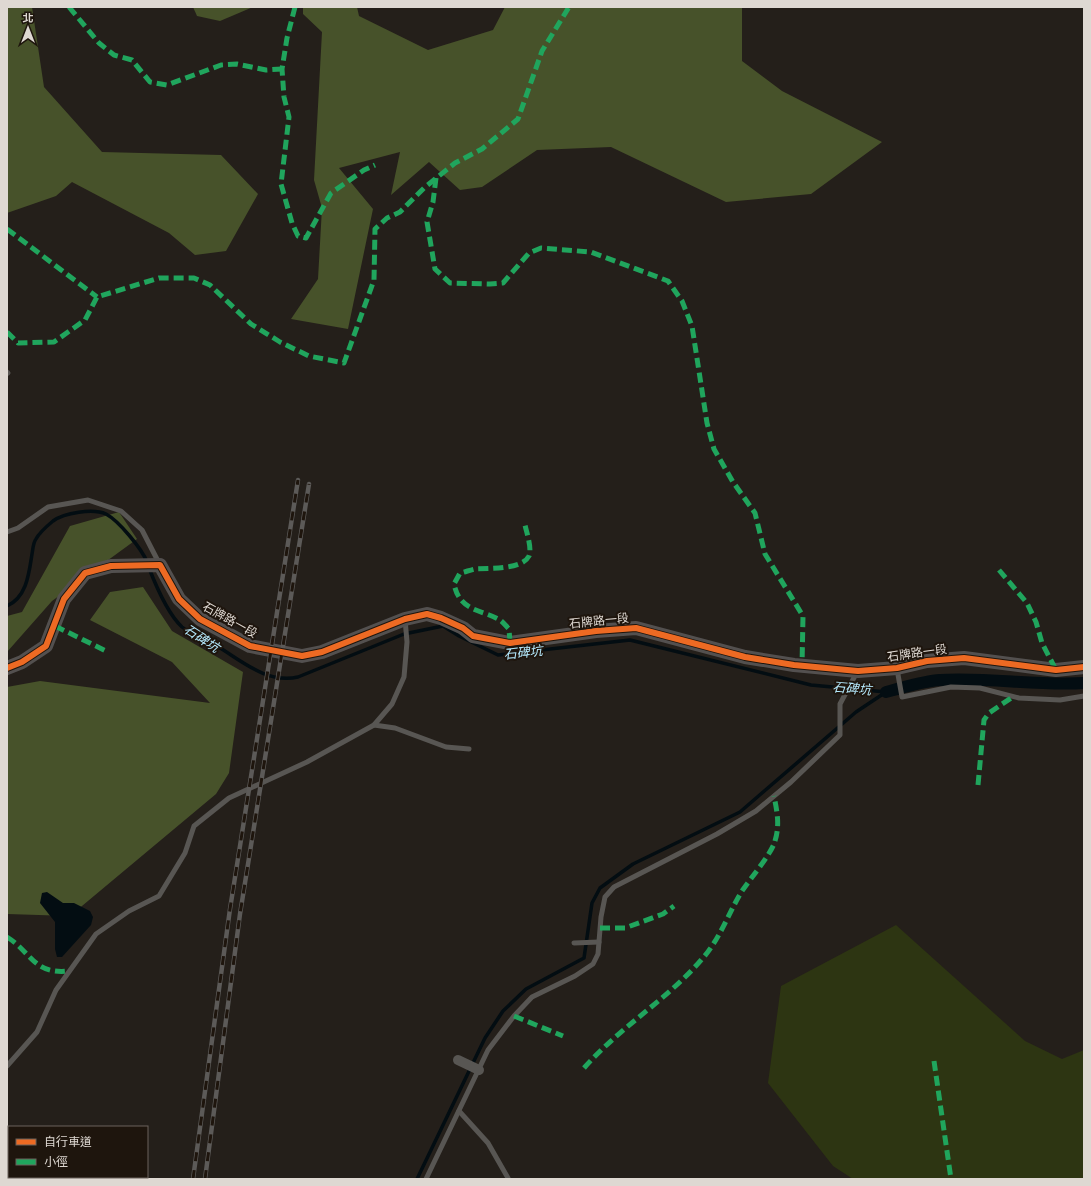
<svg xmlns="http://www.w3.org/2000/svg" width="1091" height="1186" font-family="'PT Sans Narrow','Noto Sans TC',sans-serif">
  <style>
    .green { fill: #2d3512 }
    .forest { fill: #47522a }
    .water { fill: #030d12 }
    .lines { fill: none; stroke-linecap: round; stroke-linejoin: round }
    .stream { stroke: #030d12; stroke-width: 3.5 }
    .canal { stroke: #030d12; stroke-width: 12 }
    .lane { stroke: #585653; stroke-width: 5 }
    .street { stroke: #585653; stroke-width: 10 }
    .secondary { stroke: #53504f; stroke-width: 14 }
    .rail-casing { stroke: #5c5a58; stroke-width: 4.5 }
    .rail { stroke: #1e150d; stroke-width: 3; stroke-dasharray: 9; stroke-linecap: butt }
    .quiet { stroke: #20a55d; stroke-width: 5; stroke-dasharray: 10 5; stroke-linecap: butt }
    .cycleway-casing { stroke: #1e150d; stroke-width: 8 }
    .cycleway { stroke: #ed6a23; stroke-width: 6 }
    .labels { text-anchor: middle; stroke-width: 4; stroke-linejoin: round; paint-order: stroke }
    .street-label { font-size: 12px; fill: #ded8d2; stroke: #1e150d }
    .water-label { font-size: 13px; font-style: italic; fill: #b5eafe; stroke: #1e150d }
  </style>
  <rect width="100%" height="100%" fill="#241f1a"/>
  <path class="green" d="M 896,925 L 1025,1041 L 1062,1059 L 1084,1050 L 1084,1179 L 853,1179 L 833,1166 L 768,1083 L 781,986 Z"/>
  <g class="forest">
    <path d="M 7,7 L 32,7 L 44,87 L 102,152 L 221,155 L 258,194 L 226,251 L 195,255 L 169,233 L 72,182 L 56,196 L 7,213 Z"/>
    <path d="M 193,7 L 253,7 L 220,21 L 197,16 Z"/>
    <path d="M 303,7 L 357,7 L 359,16 L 428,50 L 493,30 L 505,7 L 742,7 L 742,61 L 782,91 L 882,142 L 811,194 L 726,202 L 611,147 L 537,150 L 482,187 L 460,190 L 429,162 L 391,195 L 400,152 L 339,168 L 373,209 L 348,329 L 291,319 L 318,279 L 322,208 L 314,180 L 322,32 L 303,14 Z"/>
    <path d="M 119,512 L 137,539 L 52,601 L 7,652 L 7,616 L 22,612 L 70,526 Z"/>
    <path d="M 143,587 L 172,631 L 243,672 L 229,773 L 216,794 L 70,916 L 7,914 L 7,687 L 40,681 L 210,703 L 172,662 L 90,620 L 110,592 Z"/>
  </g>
  <path class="water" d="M 47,892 L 63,903 L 74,903 L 90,911 L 93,917 L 91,925 L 62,957 L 57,957 L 55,949 L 55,922 L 40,903 L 42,893 Z"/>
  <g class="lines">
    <g class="stream">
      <path d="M 149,568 C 156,586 167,613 182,627 C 192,635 206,640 217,646 C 242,661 267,684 298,677 L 404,634 L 443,626 L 459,636 L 498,655 L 630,640 L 811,685 L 886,692"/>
      <path d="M 7,606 C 27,597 29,573 32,554 C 33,549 33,543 36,539 C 39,533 47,526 53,521 C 64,513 93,508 106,514 C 119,521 142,549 147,562"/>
      <path d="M 417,1179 L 485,1038 L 503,1011 L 526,989 L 584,958 L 592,903 L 600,888 L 633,864 L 740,812 L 856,712 L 886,692"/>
    </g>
    <path class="canal" d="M 886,692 C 903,688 922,681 940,680 C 988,677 1036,686 1084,683"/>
    <g class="lane">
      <path d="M 7,372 L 8,373"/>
      <path d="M 7,532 L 18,528 L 48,507 L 88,500 L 121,511 L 142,530 L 159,563"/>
      <path d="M 897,669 L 902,697 L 951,687 L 980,688 L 1019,698 L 1060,700 L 1084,696"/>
      <path d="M 374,725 L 395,728 L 446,747 L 469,749"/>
      <path d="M 574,943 L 599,942"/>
      <path d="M 7,1066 L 37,1032 L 56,990 L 96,934 L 129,911 L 159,896 L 185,853 L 194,826 L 229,798 L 307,762 L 374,725 L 392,704 L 404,677 L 407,642 L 405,619"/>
      <path d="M 459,1111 L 488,1143 L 508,1178"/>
      <path d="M 426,1179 L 488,1050 L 514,1016 L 532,997 L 575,976 L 593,964 L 598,954 L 601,917 L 605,897 L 614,887 L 717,834 L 756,811 L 791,782 L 840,735 L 840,704 L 857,672"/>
    </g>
    <path class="street" d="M 458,1060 L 479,1070"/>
    <path class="secondary" d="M 7,668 L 22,662 L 46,646 L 64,599 L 85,573 L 111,566 L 160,565 L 179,599 L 200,619 L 250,646 L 302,656 L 322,652 L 405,619 L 427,614 L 441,618 L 463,628 L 473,636 L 510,643 L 596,631 L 636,628 L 745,657 L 794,665 L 858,671 L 897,668 L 927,661 L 964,658 L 1056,670 L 1084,667"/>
    <defs>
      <g id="rail">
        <path d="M 193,1179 L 230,909 L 298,480"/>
        <path d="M 205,1179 L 240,914 L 309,484"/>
      </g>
    </defs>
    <use href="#rail" class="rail-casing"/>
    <use href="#rail" class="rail"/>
    <g class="quiet">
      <path d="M 69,7 L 99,43 L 114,55 L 132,60 L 150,82 L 167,85 L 221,65 L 237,64 L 266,70 L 282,69"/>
      <path d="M 295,7 L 287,38 L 282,69 L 284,97 L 289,117 L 281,184 L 292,223 L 298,236 L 306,238 L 331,193 L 364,170 L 375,165"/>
      <path d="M 436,178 L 433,202 L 427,222 L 435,269 L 450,283 L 490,284 L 503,283 L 529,253 L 541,248 L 591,252 L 668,281 L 682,301 L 692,326 L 707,423 L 714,449 L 733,482 L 755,513 L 765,554 L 803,616 L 802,666"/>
      <path d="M 7,229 L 97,297"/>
      <path d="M 7,332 L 18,343 L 54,342 L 85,320 L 97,297 L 159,278 L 194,278 L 210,285 L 251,324 L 280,342 L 309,356 L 344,363 L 374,280 L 375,229 L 387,218 L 400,212 L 424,188 L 455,163 L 482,149 L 518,119 L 542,51 L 569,7"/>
      <path d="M 999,570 L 1027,603 L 1036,622 L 1042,643 L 1056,670"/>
      <path d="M 55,626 L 106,651"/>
      <path d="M 510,643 L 509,629 C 506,626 503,622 500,620 C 481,609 460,612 454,584 L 460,573 C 465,572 470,570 475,569 C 488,568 522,570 529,556 C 532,548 527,534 525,525"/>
      <path d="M 978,785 L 984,720 L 989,713 L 1014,696"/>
      <path d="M 600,928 L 625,928 L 663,914 L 674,906"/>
      <path d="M 7,937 C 31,952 34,975 69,971"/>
      <path d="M 514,1016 L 563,1036"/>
      <path d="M 934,1061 L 951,1179"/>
      <path d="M 584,1068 C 620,1027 668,999 702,959 C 720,939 728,914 742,891 C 750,879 772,853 775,841 C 780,825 777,811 774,796"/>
    </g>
    <defs>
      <path id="cycleway" d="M 7,668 L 22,662 L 46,646 L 64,599 L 85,573 L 111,566 L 160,565 L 179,599 L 200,619 L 250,646 L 302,656 L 322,652 L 405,619 L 427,614 L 441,618 L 463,628 L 473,636 L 510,643 L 596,631 L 636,628 L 745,657 L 794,665 L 858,671 L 897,668 L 927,661 L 964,658 L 1056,670 L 1084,667"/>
    </defs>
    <use href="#cycleway" class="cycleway-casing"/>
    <use href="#cycleway" class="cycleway"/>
  </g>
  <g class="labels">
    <g class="street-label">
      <text transform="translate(230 620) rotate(29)" y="4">石牌路一段</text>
      <text transform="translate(599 621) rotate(-6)" y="4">石牌路一段</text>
      <text transform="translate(917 653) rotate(-8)" y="4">石牌路一段</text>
    </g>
    <g class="water-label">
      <text transform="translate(202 638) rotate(33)" y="5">石碑坑</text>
      <text transform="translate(523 652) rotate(-6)" y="5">石碑坑</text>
      <text transform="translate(852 688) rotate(5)" y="5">石碑坑</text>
    </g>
  </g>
  <rect width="1091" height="1186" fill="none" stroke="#ded8d2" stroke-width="16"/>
  <rect x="8" y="1126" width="140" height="52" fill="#1e150d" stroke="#6b635c"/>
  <rect x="16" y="1139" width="20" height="6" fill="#ed6a23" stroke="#6b635c"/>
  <text x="44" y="1146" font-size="12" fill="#ded8d2">自行車道</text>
  <rect x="16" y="1159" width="20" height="6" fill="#20a55d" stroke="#6b635c"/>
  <text x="44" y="1166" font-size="12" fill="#ded8d2">小徑</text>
  <g transform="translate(28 28)" stroke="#1e150d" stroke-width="3" paint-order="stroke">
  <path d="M0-3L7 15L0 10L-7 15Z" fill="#ded8d2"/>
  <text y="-6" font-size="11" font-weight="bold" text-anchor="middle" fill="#ded8d2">北</text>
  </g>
</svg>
